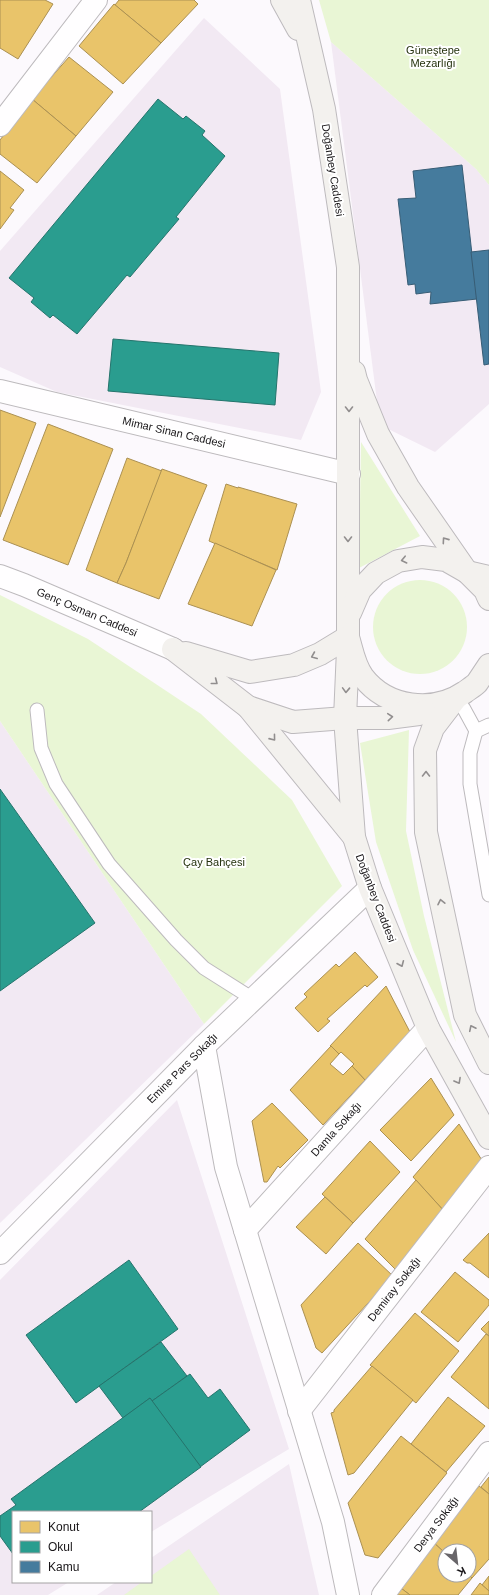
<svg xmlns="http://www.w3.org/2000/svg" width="489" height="1595" font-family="Arial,sans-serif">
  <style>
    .built { fill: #f2e9f3 }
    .green { fill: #e9f6d5 }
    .homes { fill: #e9c46a; stroke: #ab9052 }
    .schools { fill: #2a9d8f; stroke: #25746c }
    .public { fill: #457b9d; stroke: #385d75 }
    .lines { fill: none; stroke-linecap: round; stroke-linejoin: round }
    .lane-casing { stroke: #bdbabd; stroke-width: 15 }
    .street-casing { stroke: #bdbabd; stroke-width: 24 }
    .secondary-casing { stroke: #bdbabd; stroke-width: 24 }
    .lane { stroke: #fffeff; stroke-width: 13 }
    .street { stroke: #fffeff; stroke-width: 22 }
    .secondary { stroke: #f3f1ee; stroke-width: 22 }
    .oneway { stroke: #918e8e }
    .labels { text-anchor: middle; stroke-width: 4; stroke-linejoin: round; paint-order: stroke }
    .park-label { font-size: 11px; fill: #25320e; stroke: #fff }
    .street-label { font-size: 11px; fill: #191619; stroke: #fff }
  </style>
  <rect width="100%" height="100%" fill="#fcf9fd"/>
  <g class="built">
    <path d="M 204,18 L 280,89 L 321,392 L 301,440 L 57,392 L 0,367 L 0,251 Z"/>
    <path d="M 331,42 L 476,169 L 489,185 L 489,404 L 435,452 L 380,425 Z"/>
    <path d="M 0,721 L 204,1024 L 0,1223 Z"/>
    <path d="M 177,1100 L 289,1449 L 151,1532 L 151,1512 L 13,1512 L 13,1582 L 69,1582 L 48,1595 L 0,1595 L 0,1280 Z"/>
    <path d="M 289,1464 L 319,1595 L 97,1595 L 116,1582 L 151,1582 L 151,1558 Z"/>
  </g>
  <g class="green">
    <path d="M 319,0 L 489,0 L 489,185 L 476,169 L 331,42 Z"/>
    <path d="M 361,442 L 420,536 L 359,568 Z"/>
    <circle cx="420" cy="627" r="47"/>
    <path d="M 0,595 L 88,639 L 201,714 L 292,800 L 342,886 L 204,1024 L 0,721 Z"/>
    <path d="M 409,730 L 406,831 L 424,916 L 456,1042 L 413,950 L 376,842 L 360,743 Z"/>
    <path d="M 189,1549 L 220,1595 L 124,1595 L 142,1582 L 151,1582 L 151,1576 Z"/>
  </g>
  <g class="homes">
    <path d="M 0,0 L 45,0 L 53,4 L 18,59 L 0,48 Z"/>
    <path d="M 119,0 L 194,0 L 198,4 L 161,43 L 115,5 Z"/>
    <path d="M 114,4 L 161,43 L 123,84 L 79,46 Z"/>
    <path d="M 69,57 L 113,92 L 76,136 L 32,99 Z"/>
    <path d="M 32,99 L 76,136 L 37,183 L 0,154 L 0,140 Z"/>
    <path d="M 0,171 L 24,190 L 10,208 L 14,210 L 0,229 Z"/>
    <path d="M 0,410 L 36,423 L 0,517 Z"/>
    <path d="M 48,424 L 113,449 L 68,565 L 3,540 Z"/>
    <path d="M 127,458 L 162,471 L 126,563 L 117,583 L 86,570 Z"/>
    <path d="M 162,469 L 207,485 L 159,599 L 117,583 L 126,563 Z"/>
    <path d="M 226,484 L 238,488 L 238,487 L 297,504 L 277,570 L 209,541 Z"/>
    <path d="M 215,543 L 276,570 L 252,626 L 188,604 Z"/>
    <path d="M 355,952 L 378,977 L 367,987 L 365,985 L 327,1019 L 330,1021 L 318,1032 L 295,1008 L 307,997 L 304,994 L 336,964 L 339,967 Z"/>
    <path d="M 386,986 L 410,1032 L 365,1080 L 352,1066 L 354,1064 L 341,1052 L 339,1054 L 330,1046 Z"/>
    <path d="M 331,1046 L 339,1054 L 330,1064 L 343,1075 L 352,1066 L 365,1080 L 323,1125 L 290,1090 Z"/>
    <path d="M 431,1078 L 454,1115 L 411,1161 L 380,1130 Z"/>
    <path d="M 272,1103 L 308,1140 L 280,1168 L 278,1166 L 267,1182 L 264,1182 L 252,1121 Z"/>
    <path d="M 459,1124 L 485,1165 L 444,1211 L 413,1177 Z"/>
    <path d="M 370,1141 L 400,1172 L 353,1223 L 322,1194 Z"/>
    <path d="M 416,1180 L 444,1211 L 397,1271 L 365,1239 Z"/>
    <path d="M 325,1197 L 353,1223 L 326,1254 L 296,1227 Z"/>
    <path d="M 489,1233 L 489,1278 L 470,1263 L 467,1263 L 463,1260 Z"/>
    <path d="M 358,1243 L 393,1276 L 322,1353 L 316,1348 L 314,1342 L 301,1305 Z"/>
    <path d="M 455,1272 L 489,1300 L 489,1305 L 458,1342 L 421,1312 Z"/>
    <path d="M 415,1313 L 459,1351 L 416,1403 L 370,1365 Z"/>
    <path d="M 489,1321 L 489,1336 L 481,1329 Z"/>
    <path d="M 486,1334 L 489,1336 L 489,1409 L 451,1377 Z"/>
    <path d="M 372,1366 L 413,1400 L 354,1473 L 348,1475 L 331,1413 L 334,1412 L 334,1410 Z"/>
    <path d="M 448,1397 L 485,1426 L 446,1472 L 411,1444 Z"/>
    <path d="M 401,1436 L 447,1473 L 378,1558 L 365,1555 L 348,1503 Z"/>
    <path d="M 489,1477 L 489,1494 L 481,1487 Z"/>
    <path d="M 479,1486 L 489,1494 L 489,1559 L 472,1578 L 469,1575 L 469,1551 L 445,1551 L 445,1553 L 433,1542 Z"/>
    <path d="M 433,1542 L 445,1553 L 445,1575 L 469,1575 L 472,1578 L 458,1595 L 410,1595 L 397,1585 Z"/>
    <path d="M 489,1576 L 489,1591 L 482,1585 Z"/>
    <path d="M 480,1583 L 489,1591 L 489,1595 L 471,1595 Z"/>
    <path d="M 397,1585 L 410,1595 L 389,1595 Z"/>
  </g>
  <g class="schools">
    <path d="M 158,99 L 183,119 L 186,116 L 205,131 L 202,135 L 225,156 L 176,217 L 179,219 L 130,277 L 127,275 L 77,334 L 53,315 L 50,318 L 31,302 L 34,298 L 9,278 Z"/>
    <path d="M 113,339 L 279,353 L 275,405 L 108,391 Z"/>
    <path d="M 0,789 L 95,923 L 0,991 Z"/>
    <path d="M 129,1260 L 178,1329 L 76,1403 L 26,1335 Z"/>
    <path d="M 161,1342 L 187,1376 L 152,1401 L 150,1398 L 123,1418 L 99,1386 Z"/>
    <path d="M 190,1374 L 208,1398 L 220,1389 L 250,1430 L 200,1467 L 152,1401 Z"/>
    <path d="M 150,1398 L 201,1467 L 139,1512 L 13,1512 L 13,1554 L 0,1536 L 0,1516 L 16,1505 L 11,1499 Z"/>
  </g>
  <g class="public">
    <path d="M 462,165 L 477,299 L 430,304 L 431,292 L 416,294 L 415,284 L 408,285 L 398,199 L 416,198 L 413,171 Z"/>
    <path d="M 489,250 L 489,364 L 484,365 L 471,252 Z"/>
  </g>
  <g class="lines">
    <defs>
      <g id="lane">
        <path d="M 456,698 L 464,709 L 476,731 L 470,753 L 470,784 L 489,895"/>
        <path d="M 37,710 L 41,748 L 56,784 L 109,864 L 176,940 L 204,968 L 253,999"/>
        <path d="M 476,731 L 489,725"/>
      </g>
      <g id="street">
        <path d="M 0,125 L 96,0"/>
        <path d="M 0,391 L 349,474"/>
        <path d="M 0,576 L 24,585 L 173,649"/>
        <path d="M 204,1046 L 226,1167 L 333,1522 L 348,1595"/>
        <path d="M 245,1230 L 428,1028"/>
        <path d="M 0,1253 L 204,1046 L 370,888"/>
        <path d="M 299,1411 L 489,1167"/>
        <path d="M 383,1595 L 489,1453"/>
      </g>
      <g id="secondary">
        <path d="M 282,0 L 298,29"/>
        <path d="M 299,0 L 324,109 L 348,267 L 348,637 C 352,650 354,665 363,677 C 387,708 433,714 465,692 C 469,689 474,686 477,683 C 481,677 485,671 489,665"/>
        <path d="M 354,372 L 356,380 L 378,434 L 408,487 L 467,572 L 485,590 L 489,599"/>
        <path d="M 350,613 L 360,590 L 376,573 L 398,561 L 422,557 L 446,560 L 467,572 L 489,577"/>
        <path d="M 173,649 L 248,707 L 293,722 L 345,718 L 388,718 L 419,714 L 425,711"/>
        <path d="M 348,649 L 345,718 L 354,837 L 370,888 L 428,1028 L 489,1138"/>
        <path d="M 186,653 L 250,672 L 294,665 L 320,654 L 348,637"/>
        <path d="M 456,698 L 433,728 L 425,750 L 426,832 L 465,1015 L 489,1063"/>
        <path d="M 248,707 L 354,837"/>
      </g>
    </defs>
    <use href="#lane" class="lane-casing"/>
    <use href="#street" class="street-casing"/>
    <use href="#secondary" class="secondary-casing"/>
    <use href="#lane" class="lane"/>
    <use href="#street" class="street"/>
    <use href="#secondary" class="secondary"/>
  </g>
  <defs><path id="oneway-chevron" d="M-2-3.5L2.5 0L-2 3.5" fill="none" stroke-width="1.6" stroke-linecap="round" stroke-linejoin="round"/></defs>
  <g class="oneway">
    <use href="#oneway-chevron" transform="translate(349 409) rotate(90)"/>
    <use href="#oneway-chevron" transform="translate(348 539) rotate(90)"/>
    <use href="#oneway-chevron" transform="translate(445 540) rotate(-125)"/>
    <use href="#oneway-chevron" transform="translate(404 560) rotate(167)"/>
    <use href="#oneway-chevron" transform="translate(314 656) rotate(157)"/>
    <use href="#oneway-chevron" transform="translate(215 682) rotate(38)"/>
    <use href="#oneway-chevron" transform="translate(346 690) rotate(92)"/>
    <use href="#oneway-chevron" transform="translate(390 717) rotate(-5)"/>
    <use href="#oneway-chevron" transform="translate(273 738) rotate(51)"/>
    <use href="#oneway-chevron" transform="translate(426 774) rotate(-90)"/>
    <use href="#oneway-chevron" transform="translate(441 902) rotate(-102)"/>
    <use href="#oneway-chevron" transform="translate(401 964) rotate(67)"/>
    <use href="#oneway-chevron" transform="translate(472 1028) rotate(-116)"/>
    <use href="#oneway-chevron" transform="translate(458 1081) rotate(61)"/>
  </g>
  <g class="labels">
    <g class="park-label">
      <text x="433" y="54">Güneştepe<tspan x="433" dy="13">Mezarlığı</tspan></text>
      <text x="214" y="866">Çay Bahçesi</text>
    </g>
    <g class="street-label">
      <text transform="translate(333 170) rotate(81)" y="4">Doğanbey Caddesi</text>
      <text transform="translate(174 432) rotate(13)" y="4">Mimar Sinan Caddesi</text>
      <text transform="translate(87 612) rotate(23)" y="4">Genç Osman Caddesi</text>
      <text transform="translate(376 898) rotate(69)" y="4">Doğanbey Caddesi</text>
      <text transform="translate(182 1068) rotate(-45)" y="4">Emine Pars Sokağı</text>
      <text transform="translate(336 1129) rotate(-48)" y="4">Damla Sokağı</text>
      <text transform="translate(394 1289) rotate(-52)" y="4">Demiray Sokağı</text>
      <text transform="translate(436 1524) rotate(-53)" y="4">Derya Sokağı</text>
    </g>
  </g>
  <rect x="12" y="1511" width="140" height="72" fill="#ffffff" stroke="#a3a2a3"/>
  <rect x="20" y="1521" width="20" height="12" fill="#e9c46a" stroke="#a3a2a3"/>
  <text x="48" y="1531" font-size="12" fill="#191619">Konut</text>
  <rect x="20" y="1541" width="20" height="12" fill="#2a9d8f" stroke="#a3a2a3"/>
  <text x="48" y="1551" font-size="12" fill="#191619">Okul</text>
  <rect x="20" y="1561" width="20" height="12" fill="#457b9d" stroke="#a3a2a3"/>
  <text x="48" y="1571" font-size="12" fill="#191619">Kamu</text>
  <g transform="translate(457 1563) rotate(152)"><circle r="19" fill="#ffffff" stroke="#a3a2a3"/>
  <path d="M0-3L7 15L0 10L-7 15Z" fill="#686569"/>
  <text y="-6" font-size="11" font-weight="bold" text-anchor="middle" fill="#191619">K</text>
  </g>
</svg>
